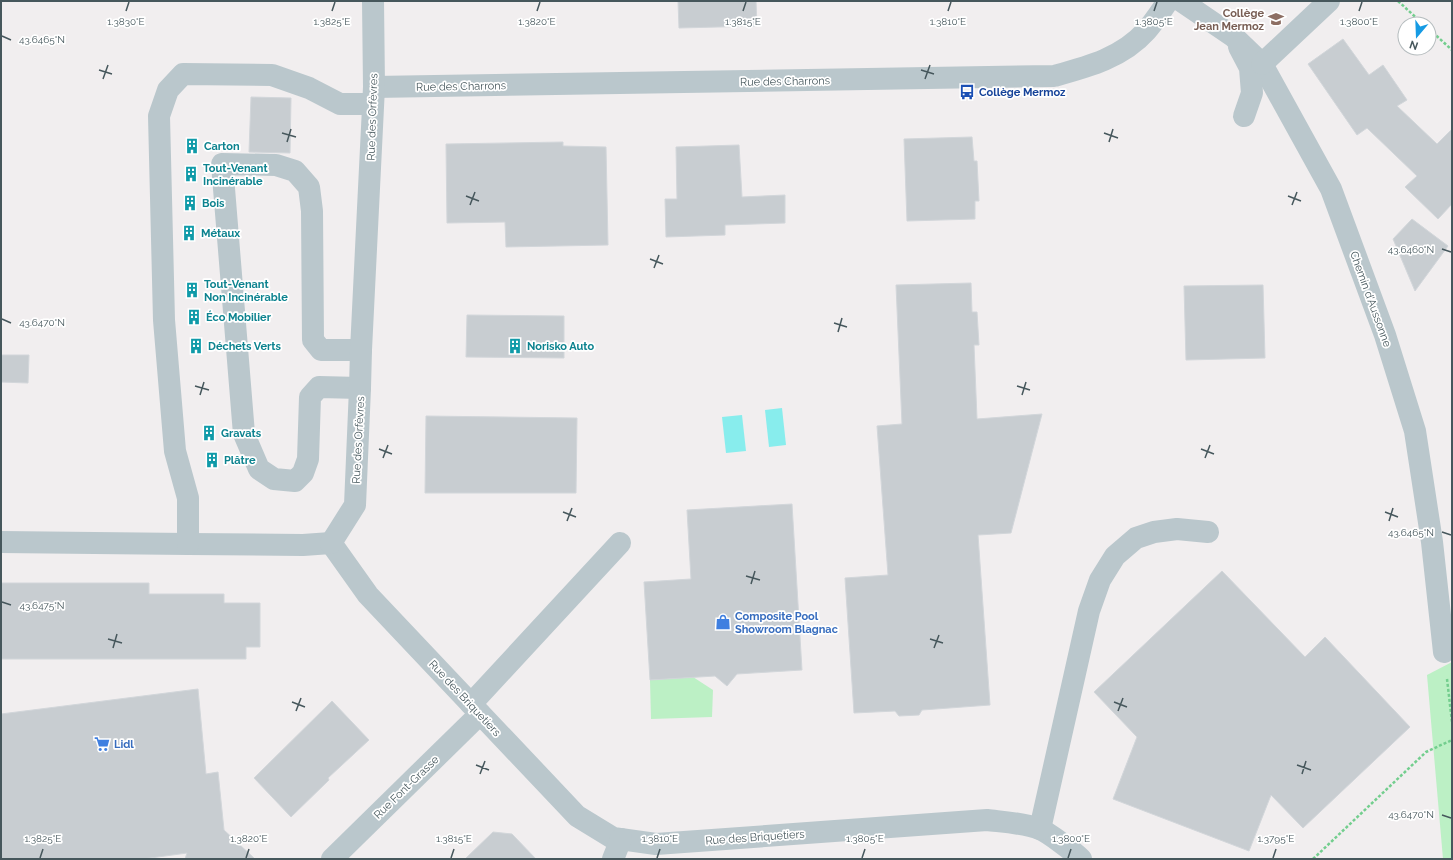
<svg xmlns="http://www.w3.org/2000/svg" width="1453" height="860" font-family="Raleway,sans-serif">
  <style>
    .green { fill: #bcf0c5 }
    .water { fill: #88eded }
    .building { fill: #c8cdd1; stroke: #d2d6da }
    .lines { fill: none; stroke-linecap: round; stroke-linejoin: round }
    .path { stroke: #73ce8e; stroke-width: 2.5; stroke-dasharray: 3 2; stroke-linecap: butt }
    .minor { stroke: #bac7cc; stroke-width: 22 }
    .ticks { fill: none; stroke: #46575c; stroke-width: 1.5 }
    .labels { text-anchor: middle; stroke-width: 3.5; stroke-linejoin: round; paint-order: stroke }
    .education-label { font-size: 11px; font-weight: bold; fill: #785e54; stroke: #fff; text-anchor: end }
    .street-label { font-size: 11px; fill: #46575c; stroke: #fff }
    .transit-label { font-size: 11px; font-weight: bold; fill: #164399; stroke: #fff; text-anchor: start }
    .culture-label { font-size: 11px; font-weight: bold; fill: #0d838f; stroke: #fff; text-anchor: start }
    .shop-label { font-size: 11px; font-weight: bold; fill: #366cbe; stroke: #fff; text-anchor: start }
    .ticks-label { font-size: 10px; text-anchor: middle; fill: #46575c; stroke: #fff; stroke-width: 3.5; stroke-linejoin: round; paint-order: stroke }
  </style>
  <rect width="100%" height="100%" fill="#f1eeef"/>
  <g class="green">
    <path d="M 1452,662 L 1452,859 L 1443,859 L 1427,675 Z"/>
    <path d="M 693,677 L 713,690 L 712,717 L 651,719 L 650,680 Z"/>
  </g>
  <g class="water">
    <path d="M 782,408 L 786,445 L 769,447 L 765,410 Z"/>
    <path d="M 742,415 L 746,451 L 726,453 L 722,417 Z"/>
  </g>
  <g class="building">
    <path d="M 678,1 L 756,1 L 757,26 L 679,28 Z"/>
    <path d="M 1343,39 L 1369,75 L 1383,65 L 1407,100 L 1397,106 L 1437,144 L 1452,129 L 1452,204 L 1438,219 L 1405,187 L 1417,176 L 1367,128 L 1357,135 L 1308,64 Z"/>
    <path d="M 251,97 L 291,98 L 290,153 L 249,152 Z"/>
    <path d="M 972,137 L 974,161 L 977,161 L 979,201 L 975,201 L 975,219 L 907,221 L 904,139 Z"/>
    <path d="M 563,142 L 563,146 L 606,147 L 608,245 L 506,247 L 505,222 L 447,223 L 446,144 Z"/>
    <path d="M 739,145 L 742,197 L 785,195 L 785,223 L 725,225 L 725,235 L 666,237 L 665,199 L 677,199 L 676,147 Z"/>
    <path d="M 1412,219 L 1448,246 L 1415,291 L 1393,239 Z"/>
    <path d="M 971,283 L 972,312 L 977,312 L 979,345 L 974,345 L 977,419 L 1042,414 L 1011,533 L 978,535 L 990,705 L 922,710 L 919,715 L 899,716 L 895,711 L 854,713 L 845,578 L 888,575 L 877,426 L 902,424 L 896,285 Z"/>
    <path d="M 1263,285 L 1265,358 L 1186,360 L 1184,286 Z"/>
    <path d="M 467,315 L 564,316 L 564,358 L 466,357 Z"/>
    <path d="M 1,355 L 29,355 L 28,383 L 1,382 Z"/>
    <path d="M 426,416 L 577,418 L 576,493 L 425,493 Z"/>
    <path d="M 792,504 L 802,670 L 737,674 L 727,686 L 715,676 L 650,680 L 644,582 L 691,579 L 687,510 Z"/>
    <path d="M 1222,571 L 1305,657 L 1325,637 L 1410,727 L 1303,828 L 1271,795 L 1249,851 L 1113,799 L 1137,737 L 1094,692 Z"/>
    <path d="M 1,583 L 149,583 L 149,594 L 224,594 L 224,603 L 260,603 L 260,647 L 246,647 L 246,659 L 1,659 Z"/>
    <path d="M 198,689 L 206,774 L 218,772 L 224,830 L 255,859 L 185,859 L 187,853 L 143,859 L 1,859 L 1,714 Z"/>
    <path d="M 332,701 L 369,740 L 328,778 L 329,780 L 291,817 L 254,778 Z"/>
    <path d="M 493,832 L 512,834 L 536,859 L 465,859 Z"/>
  </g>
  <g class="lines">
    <g class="path">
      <path d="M 1398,1 L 1423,24"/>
      <path d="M 1429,29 L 1452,50"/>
      <path d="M 1447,679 L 1452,722"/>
      <path d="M 1313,859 L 1426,752 L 1452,740"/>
    </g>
    <g class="minor">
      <path d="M 1181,1 L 1234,37 L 1262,64 L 1331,189 L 1385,335 L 1415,431 L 1432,542 L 1444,652"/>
      <path d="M 1239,47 L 1250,68 L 1252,93 L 1244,116"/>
      <path d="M 1262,64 L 1329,1"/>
      <path d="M 374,87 L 1054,76 C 1087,67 1122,58 1146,31 C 1154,22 1161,11 1168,1"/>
      <path d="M 360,388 L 319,387 L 310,397 L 308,459 L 303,473 L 295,481 L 274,479 L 259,469 L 244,434 L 222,164 L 276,165 L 295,171 L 309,187 L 312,211 L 313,340 L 321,350 L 361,350"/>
      <path d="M 1,542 L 188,544 L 303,545 L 331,543"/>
      <path d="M 331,543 L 368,595 L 577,816 L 613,838 L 656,844 L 987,820 C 1004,822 1024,823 1040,829 C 1049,833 1074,852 1081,859"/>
      <path d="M 331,543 L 355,505 L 360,388 L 361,350 L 374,87 L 373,1"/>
      <path d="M 188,544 L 188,498 L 175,451 L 164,320 L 159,116 L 168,90 L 183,74 L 272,75 L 309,88 L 340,104 L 373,104"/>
      <path d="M 471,704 L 620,543"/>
      <path d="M 1040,829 L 1089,611 L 1100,580 L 1115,556 L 1136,538 L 1154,532 L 1177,529 L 1208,532"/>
      <path d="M 332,859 L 480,714"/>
      <path d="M 613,859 L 621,839"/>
    </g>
  </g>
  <path class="ticks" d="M 126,11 L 129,2M 332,11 L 335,2M 537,11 L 540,2M 743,11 L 746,2M 948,11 L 951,2M 1154,11 L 1157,2M 1359,11 L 1362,2M 2,36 L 11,40M 99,70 L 112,74M 921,70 L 934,74M 103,79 L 108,65M 925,79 L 930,65M 282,133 L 296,137M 1104,133 L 1118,138M 287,142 L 291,129M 1109,142 L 1113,129M 466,196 L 479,201M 1288,196 L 1301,201M 470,205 L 475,192M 1292,205 L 1297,192M 1442,249 L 1451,252M 650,259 L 663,264M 654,268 L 659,255M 2,319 L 11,323M 834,323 L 847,327M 838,332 L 842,318M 195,386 L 209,390M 1017,386 L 1030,390M 200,395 L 204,382M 1022,395 L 1026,382M 379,449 L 392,454M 1201,449 L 1214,454M 383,458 L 388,445M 1205,458 L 1210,445M 563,512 L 576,517M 1385,512 L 1398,517M 567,521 L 572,508M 1389,521 L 1393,508M 1442,532 L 1451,535M 746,576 L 760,580M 751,584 L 755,571M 2,602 L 11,605M 108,639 L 122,643M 930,639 L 943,643M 113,648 L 117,634M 934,648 L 939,635M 292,702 L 305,707M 1114,702 L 1127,707M 296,711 L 301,698M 1118,711 L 1123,698M 476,765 L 489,770M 1297,765 L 1311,770M 480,774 L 485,761M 1302,774 L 1306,761M 1442,815 L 1451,818M 40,858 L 43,849M 246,858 L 249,849M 451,858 L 454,849M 657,858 L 660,849M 862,858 L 865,849M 1068,858 L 1071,849M 1273,858 L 1276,849"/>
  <defs>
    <symbol id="school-bare" viewBox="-9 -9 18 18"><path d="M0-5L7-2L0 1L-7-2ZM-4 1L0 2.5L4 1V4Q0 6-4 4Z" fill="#8d6e63" stroke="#fff" stroke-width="2.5" paint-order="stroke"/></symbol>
    <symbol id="bus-bare" viewBox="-9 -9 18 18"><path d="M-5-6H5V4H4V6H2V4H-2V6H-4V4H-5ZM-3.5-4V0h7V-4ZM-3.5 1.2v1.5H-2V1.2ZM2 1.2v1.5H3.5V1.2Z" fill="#1a4fb4" stroke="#fff" stroke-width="2.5" paint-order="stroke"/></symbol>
    <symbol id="building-bare" viewBox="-9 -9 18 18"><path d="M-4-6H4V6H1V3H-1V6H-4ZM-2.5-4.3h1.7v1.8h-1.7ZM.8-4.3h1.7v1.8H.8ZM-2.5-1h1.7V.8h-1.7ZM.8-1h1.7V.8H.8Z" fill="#0f9aa8" stroke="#fff" stroke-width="2.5" paint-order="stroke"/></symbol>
    <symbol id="shop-bare" viewBox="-9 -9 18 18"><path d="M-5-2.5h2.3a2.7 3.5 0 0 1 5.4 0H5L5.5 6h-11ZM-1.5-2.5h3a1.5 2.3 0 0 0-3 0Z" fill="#3f7fe0" stroke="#fff" stroke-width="2.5" paint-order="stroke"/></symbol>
    <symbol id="supermarket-bare" viewBox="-9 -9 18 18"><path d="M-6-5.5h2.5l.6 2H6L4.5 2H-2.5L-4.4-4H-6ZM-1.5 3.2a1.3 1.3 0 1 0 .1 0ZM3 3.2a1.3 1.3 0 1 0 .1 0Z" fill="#3f7fe0" stroke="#fff" stroke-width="2.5" paint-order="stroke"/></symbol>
  </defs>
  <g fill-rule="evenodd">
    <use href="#school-bare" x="1265" y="8" width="22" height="22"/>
    <use href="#bus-bare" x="956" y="81" width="22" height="22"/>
    <use href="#building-bare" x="181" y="135" width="22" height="22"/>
    <use href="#building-bare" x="180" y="163" width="22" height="22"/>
    <use href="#building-bare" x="179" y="192" width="22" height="22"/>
    <use href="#building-bare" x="178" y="222" width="22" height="22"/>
    <use href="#building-bare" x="181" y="279" width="22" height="22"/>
    <use href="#building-bare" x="183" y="306" width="22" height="22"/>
    <use href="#building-bare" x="185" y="335" width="22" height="22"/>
    <use href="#building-bare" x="504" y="335" width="22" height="22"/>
    <use href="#building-bare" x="198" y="422" width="22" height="22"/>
    <use href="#building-bare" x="201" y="449" width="22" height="22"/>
    <use href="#shop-bare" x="712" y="611" width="22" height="22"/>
    <use href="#supermarket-bare" x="91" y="733" width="22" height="22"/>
  </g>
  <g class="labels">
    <g class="education-label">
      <text x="1264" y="17">Collège<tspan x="1264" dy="13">Jean Mermoz</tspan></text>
    </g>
    <g class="street-label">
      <text transform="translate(785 81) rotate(-1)" y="4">Rue des Charrons</text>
      <text transform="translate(461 86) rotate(-1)" y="4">Rue des Charrons</text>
      <text transform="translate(372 117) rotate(-88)" y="4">Rue des Orfèvres</text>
      <text transform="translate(1371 299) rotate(70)" y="4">Chemin d'Aussonne</text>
      <text transform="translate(358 440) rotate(-87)" y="4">Rue des Orfèvres</text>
      <text transform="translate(465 698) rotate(47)" y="4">Rue des Briquetiers</text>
      <text transform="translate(406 787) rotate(-44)" y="4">Rue Font-Grasse</text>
      <text transform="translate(755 837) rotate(-4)" y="4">Rue des Briquetiers</text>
    </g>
    <g class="transit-label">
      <text x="979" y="96">Collège Mermoz</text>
    </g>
    <g class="culture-label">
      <text x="204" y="150">Carton</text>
      <text x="203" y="172">Tout-Venant<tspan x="203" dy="13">Incinérable</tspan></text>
      <text x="202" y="207">Bois</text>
      <text x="201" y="237">Métaux</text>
      <text x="204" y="288">Tout-Venant<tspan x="204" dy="13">Non Incinérable</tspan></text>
      <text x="206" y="321">Éco Mobilier</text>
      <text x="208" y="350">Déchets Verts</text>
      <text x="527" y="350">Norisko Auto</text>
      <text x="221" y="437">Gravats</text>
      <text x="224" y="464">Plâtre</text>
    </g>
    <g class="shop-label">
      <text x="735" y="620">Composite Pool<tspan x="735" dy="13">Showroom Blagnac</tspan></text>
      <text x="114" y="748">Lidl</text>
    </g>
  </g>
  <g class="ticks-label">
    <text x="126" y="25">1.3830°E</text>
    <text x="332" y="25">1.3825°E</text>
    <text x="537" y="25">1.3820°E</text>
    <text x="948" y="25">1.3810°E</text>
    <text x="1359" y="25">1.3800°E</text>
    <text x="743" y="25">1.3815°E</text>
    <text x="1154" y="25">1.3805°E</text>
    <text x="42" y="43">43.6465°N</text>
    <text x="1411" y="253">43.6460°N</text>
    <text x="42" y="326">43.6470°N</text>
    <text x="1411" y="536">43.6465°N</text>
    <text x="42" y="609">43.6475°N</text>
    <text x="1411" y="818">43.6470°N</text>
    <text x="43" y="842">1.3825°E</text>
    <text x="249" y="842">1.3820°E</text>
    <text x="454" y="842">1.3815°E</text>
    <text x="660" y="842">1.3810°E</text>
    <text x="865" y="842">1.3805°E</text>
    <text x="1071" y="842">1.3800°E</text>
    <text x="1276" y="842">1.3795°E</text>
  </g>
  <rect width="1453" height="860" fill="none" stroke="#46575c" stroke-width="4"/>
  <g transform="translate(1417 36) rotate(199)"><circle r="19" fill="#ffffff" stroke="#b5bcbe"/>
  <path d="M0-3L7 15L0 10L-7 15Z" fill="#169be4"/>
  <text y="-6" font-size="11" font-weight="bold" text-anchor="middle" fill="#46575c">N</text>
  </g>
</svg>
